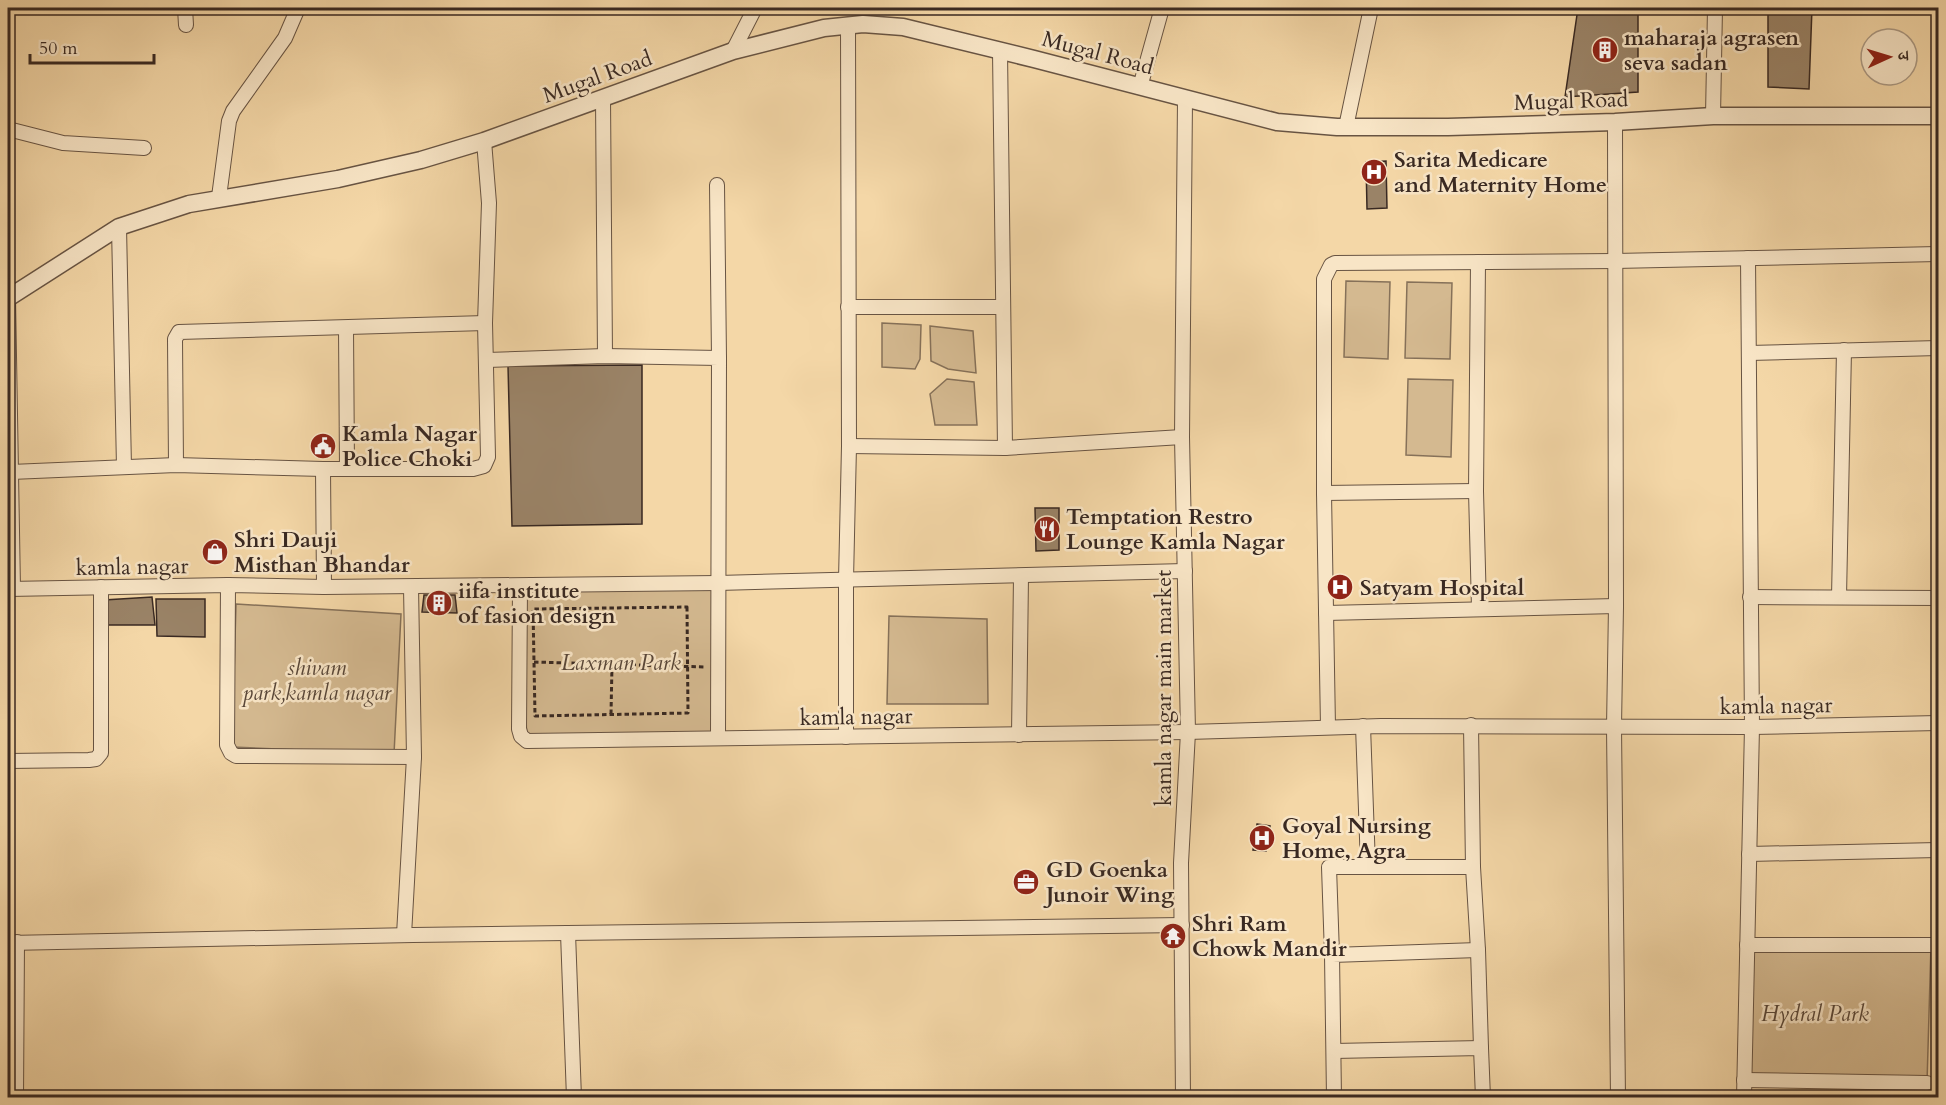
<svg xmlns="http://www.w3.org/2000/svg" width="1946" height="1105" font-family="Cardo,'Noto Serif Devanagari',serif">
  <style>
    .green { fill: #d4b990; stroke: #867159; stroke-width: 1.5 }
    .building { fill: #9a8367; stroke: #392922; stroke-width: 1.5 }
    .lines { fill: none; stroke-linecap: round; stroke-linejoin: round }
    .minor-casing { stroke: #685443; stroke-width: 16 }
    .tertiary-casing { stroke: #685443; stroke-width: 19 }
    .path { stroke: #392922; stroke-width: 3; stroke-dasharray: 4.5 3; stroke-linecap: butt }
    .minor { stroke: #f8e5c6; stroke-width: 14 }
    .tertiary { stroke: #f8e5c6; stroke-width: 16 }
    .labels { text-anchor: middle; stroke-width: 5; stroke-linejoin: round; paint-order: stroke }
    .poi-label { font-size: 22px; font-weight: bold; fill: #392922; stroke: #f8e5c6; text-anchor: start }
    .street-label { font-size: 22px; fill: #392922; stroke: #f8e5c6 }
    .park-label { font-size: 22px; font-style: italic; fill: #584638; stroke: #f8e5c6 }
  </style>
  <rect width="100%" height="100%" fill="#f4d7a7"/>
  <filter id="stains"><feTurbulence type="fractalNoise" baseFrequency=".00333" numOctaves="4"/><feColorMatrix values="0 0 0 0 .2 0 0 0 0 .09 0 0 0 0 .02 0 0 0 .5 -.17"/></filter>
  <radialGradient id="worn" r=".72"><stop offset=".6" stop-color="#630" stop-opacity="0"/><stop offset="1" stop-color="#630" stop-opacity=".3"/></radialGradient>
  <g class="green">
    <path d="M 1346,281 L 1390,282 L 1388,359 L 1344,357 Z"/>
    <path d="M 1407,282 L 1452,283 L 1450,359 L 1405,358 Z"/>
    <path d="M 882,323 L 921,325 L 920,359 L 915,369 L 882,367 Z"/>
    <path d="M 930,326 L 973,331 L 976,373 L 948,369 L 931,361 Z"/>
    <path d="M 947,379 L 974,382 L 977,425 L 935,425 L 930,394 Z"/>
    <path d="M 1408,379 L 1453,380 L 1451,457 L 1406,455 Z"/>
    <path d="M 718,583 L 718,738 L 527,741 L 520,586 Z"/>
    <path d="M 236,604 L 401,614 L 394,754 L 232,747 Z"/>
    <path d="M 889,616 L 987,619 L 988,704 L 887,704 Z"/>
    <path d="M 1747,945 L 1931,945 L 1927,1083 L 1744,1080 Z"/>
  </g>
  <g class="building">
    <path d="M 1578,8 L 1638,8 L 1638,92 L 1565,97 Z"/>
    <path d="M 1768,8 L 1812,8 L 1809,89 L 1768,87 Z"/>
    <path d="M 1386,161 L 1387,208 L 1367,209 L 1366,162 Z"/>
    <path d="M 642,365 L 642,524 L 512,526 L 508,366 Z"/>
    <path d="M 1035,508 L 1059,508 L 1059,550 L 1036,551 Z"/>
    <path d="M 424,595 L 455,595 L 457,613 L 422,612 Z"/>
    <path d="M 152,597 L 155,625 L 106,625 L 104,600 Z"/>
    <path d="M 156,599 L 205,599 L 205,637 L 157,636 Z"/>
    <path d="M 1257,824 L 1270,826 L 1266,851 L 1253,850 Z"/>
  </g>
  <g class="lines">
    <defs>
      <g id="minor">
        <path d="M 185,8 L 186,25"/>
        <path d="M 733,51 L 755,8"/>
        <path d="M 1000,51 L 1005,448"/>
        <path d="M 1140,87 L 1162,8"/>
        <path d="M 603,98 L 605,356"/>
        <path d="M 1713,116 L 1715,8"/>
        <path d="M 1615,122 L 1616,606 L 1614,727 L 1618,1098"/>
        <path d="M 1346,127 L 1371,8"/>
        <path d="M 8,129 L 63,143 L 144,148"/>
        <path d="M 717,185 L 719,358"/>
        <path d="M 219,197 L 229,121 L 233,111 L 285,38 L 298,8"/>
        <path d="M 119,227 L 124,467"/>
        <path d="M 1478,262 L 1476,491 L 1479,608"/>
        <path d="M 8,298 L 13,589"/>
        <path d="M 848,307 L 1003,307"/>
        <path d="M 346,328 L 347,469"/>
        <path d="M 1749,353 L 1938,348"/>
        <path d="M 487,360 L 605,356 L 719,358 L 718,738"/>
        <path d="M 849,446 L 1005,448 L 1182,437"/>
        <path d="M 176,465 L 175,339 L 179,332 L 485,323"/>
        <path d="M 323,469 L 324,587"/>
        <path d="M 11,472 L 176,465 L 323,469 L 473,469 L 484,466 L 488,457 L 485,323 L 489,203 L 484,141"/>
        <path d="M 1324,493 L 1476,491"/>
        <path d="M 228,585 L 227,745 L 231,753 L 236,756 L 414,757"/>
        <path d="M 520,586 L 519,729 L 521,736 L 527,741 L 1188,732 L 1381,726 L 1752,727 L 1938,723"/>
        <path d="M 8,589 L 228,585 L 324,587 L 718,583 L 1185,571"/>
        <path d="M 1750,597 L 1938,598"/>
        <path d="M 1839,597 L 1844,350"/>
        <path d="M 1326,613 L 1616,606"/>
        <path d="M 1471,725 L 1473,867 L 1478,950 L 1481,1048"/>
        <path d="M 1363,726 L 1368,866"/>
        <path d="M 1328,727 L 1324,493 L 1324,279 L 1331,265 L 1335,263 L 1615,261 L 1938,254"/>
        <path d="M 1019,735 L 1021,576"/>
        <path d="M 846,737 L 846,580 L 849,446 L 848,26"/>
        <path d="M 8,761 L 89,760 L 96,759 L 101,753 L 101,587"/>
        <path d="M 1749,854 L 1938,850"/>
        <path d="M 568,933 L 574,1098"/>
        <path d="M 404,935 L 414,757 L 411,587"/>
        <path d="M 8,943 L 413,935 L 1182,925"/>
        <path d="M 1747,945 L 1931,945"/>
        <path d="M 1332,955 L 1329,867 L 1473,867"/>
        <path d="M 1334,1051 L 1481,1048 L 1483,1098"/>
        <path d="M 1744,1080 L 1927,1083"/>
        <path d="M 16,1098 L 17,942"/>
        <path d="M 1183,1098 L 1181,863 L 1188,732 L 1182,437 L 1185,99"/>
        <path d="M 1334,1098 L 1332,955 L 1478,950"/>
        <path d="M 1744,1098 L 1752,727 L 1748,258"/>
      </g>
      <path id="tertiary" d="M 8,298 L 119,227 L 189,204 L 338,179 L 421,160 L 484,141 L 733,51 L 824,28 L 863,24 L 903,27 L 1034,59 L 1277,122 L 1337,127 L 1448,127 L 1615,122 L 1713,116 L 1938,116"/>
    </defs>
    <use href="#minor" class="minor-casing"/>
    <use href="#tertiary" class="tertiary-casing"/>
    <g class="path">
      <path d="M 687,607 L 688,713 L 535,716 L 533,609 Z"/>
      <path d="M 534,662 L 705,667"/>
      <path d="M 611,714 L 612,665"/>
    </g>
    <use href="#minor" class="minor"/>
    <use href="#tertiary" class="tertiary"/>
  </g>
  <defs>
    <symbol id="building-disc" viewBox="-11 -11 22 22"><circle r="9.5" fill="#8f2418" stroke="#f8e5c6"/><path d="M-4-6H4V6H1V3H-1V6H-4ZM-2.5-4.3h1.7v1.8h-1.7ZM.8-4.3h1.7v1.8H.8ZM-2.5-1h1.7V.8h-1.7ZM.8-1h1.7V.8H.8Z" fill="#fff"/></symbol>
    <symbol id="hospital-disc" viewBox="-11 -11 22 22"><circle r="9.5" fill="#8f2418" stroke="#f8e5c6"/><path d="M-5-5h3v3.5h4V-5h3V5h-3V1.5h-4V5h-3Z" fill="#fff"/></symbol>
    <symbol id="civic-disc" viewBox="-11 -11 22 22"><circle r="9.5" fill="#8f2418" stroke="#f8e5c6"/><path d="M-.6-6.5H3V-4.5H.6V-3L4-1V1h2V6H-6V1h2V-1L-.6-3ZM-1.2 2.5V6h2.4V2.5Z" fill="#fff"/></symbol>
    <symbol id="restaurant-disc" viewBox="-11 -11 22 22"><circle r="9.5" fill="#8f2418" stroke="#f8e5c6"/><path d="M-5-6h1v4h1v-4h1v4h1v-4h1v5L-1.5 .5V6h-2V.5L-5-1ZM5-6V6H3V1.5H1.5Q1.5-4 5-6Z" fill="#fff"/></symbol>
    <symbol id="shop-disc" viewBox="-11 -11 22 22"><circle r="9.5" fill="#8f2418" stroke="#f8e5c6"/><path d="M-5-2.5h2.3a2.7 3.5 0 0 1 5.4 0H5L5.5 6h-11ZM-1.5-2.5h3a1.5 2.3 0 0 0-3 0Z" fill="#fff"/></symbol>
    <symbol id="office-disc" viewBox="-11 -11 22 22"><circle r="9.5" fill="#8f2418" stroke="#f8e5c6"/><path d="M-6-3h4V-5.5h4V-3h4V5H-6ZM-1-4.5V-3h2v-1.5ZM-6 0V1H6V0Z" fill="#fff"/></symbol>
    <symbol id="temple-disc" viewBox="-11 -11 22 22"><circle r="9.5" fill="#8f2418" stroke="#f8e5c6"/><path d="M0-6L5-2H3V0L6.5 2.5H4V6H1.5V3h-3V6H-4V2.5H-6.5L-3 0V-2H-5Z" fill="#fff"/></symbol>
  </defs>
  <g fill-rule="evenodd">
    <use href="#building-disc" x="1590" y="35" width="30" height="30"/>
    <use href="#hospital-disc" x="1359" y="157" width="30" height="30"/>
    <use href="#civic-disc" x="308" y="431" width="30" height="30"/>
    <use href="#restaurant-disc" x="1032" y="514" width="30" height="30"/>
    <use href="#shop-disc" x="200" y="537" width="30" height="30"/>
    <use href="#hospital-disc" x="1325" y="572" width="30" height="30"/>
    <use href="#building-disc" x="424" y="588" width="30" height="30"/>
    <use href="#hospital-disc" x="1247" y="823" width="30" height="30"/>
    <use href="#office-disc" x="1011" y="867" width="30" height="30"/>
    <use href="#temple-disc" x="1158" y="921" width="30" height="30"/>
  </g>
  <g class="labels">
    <g class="poi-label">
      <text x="1624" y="45">maharaja agrasen<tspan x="1624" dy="25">seva sadan</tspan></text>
      <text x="1394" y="167">Sarita Medicare<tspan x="1394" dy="25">and Maternity Home</tspan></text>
      <text x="342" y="441">Kamla Nagar<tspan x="342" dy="25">Police Choki</tspan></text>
      <text x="1066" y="524">Temptation Restro<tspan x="1066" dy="25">Lounge Kamla Nagar</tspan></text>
      <text x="234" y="547">Shri Dauji<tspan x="234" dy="25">Misthan Bhandar</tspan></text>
      <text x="1360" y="595">Satyam Hospital</text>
      <text x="458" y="598">iifa institute<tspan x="458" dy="25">of fasion design</tspan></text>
      <text x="1282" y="833">Goyal Nursing<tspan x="1282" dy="25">Home, Agra</tspan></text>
      <text x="1046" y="877">GD Goenka<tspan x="1046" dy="25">Junoir Wing</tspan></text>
      <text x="1192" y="931">Shri Ram<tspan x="1192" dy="25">Chowk Mandir</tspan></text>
    </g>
    <g class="street-label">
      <text transform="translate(1098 52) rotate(15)" y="8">Mugal Road</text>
      <text transform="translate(597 76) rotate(-20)" y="8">Mugal Road</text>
      <text transform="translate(1571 100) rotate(-2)" y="8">Mugal Road</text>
      <text transform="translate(132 566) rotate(-1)" y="8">kamla nagar</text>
      <text transform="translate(1163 688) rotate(-90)" y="8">kamla nagar main market</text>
      <text transform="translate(1776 705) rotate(-1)" y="8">kamla nagar</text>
      <text transform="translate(856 716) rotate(-1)" y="8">kamla nagar</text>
    </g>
    <g class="park-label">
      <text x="621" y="670">Laxman Park</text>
      <text x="317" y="675">shivam<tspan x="317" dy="25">park,kamla nagar</tspan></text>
      <text x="1815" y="1021">Hydral Park</text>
    </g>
  </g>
  <rect width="1946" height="1105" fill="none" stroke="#f4d7a7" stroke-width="30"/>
  <rect x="9" y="9" width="1928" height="1087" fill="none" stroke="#392922" stroke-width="3"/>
  <rect x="15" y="15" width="1916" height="1075" fill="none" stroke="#392922" stroke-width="1.5"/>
  <g transform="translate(1889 57) rotate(86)"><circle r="28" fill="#f8e5c6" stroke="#ac9a84" stroke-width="1.5"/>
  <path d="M0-4.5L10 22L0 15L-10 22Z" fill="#8f2418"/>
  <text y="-9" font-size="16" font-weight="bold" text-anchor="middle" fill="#392922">उ</text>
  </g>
  <path d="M30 54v9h124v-9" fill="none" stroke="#392922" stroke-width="3"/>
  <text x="39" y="54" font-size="18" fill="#392922" stroke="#f8e5c6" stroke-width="4.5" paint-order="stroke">50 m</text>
  <rect width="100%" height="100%" filter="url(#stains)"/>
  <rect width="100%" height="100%" fill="url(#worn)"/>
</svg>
